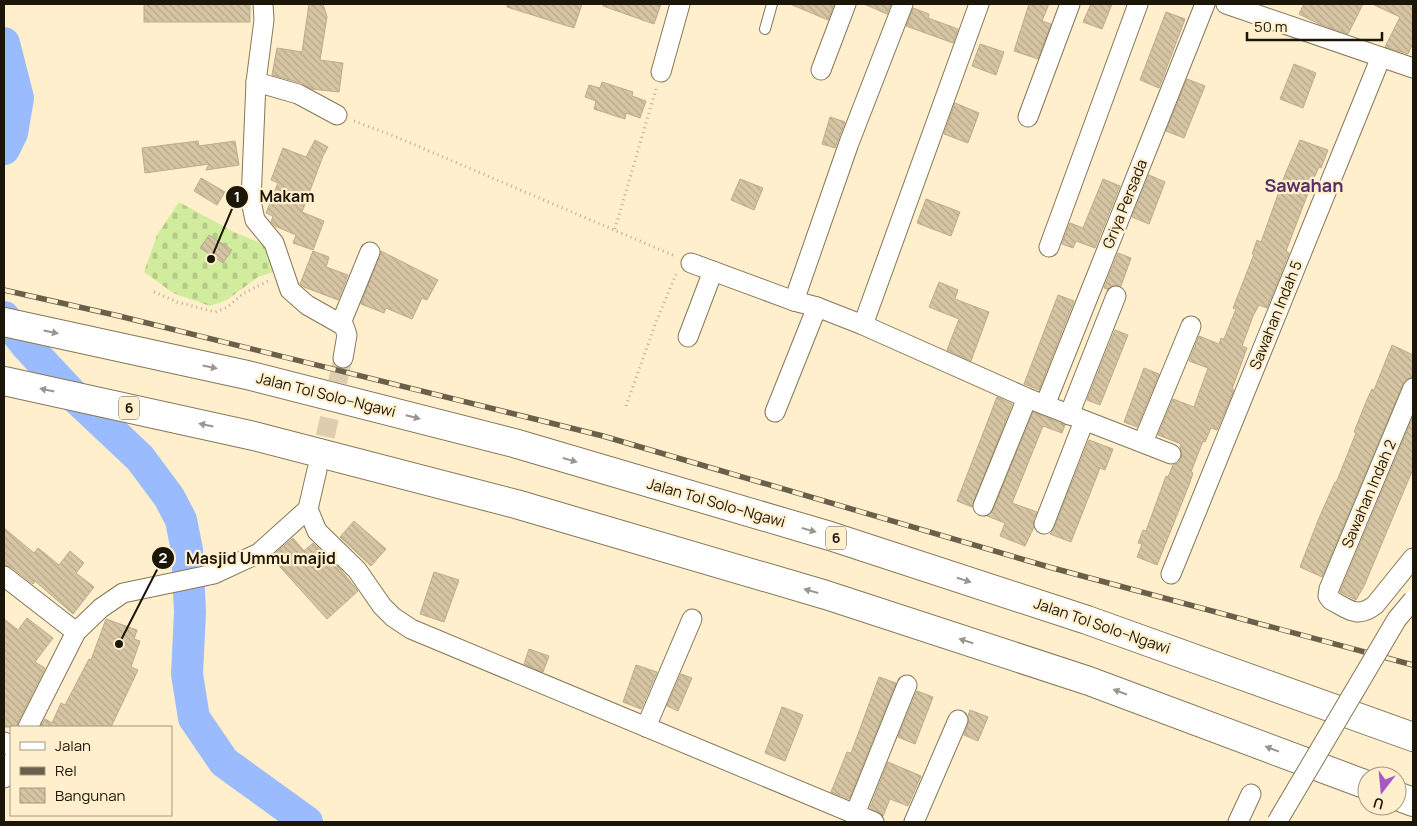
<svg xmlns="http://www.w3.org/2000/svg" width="1417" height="826" font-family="Manrope,sans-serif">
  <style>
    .cemetery { fill: url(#cemetery-stones) }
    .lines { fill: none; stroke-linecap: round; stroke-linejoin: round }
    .river { stroke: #9bbbff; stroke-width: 32 }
    .building { fill: url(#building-back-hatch); stroke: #bbac8a }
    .minor-tunnel { stroke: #ddceaf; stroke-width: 19; stroke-dasharray: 19 9; stroke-linecap: butt }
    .service-casing { stroke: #857757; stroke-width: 12 }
    .minor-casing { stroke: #857757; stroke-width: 21 }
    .motorway-casing { stroke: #857757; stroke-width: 30 }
    .path { stroke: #b9ad90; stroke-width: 3; stroke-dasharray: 1 4; stroke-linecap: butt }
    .service { stroke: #fff; stroke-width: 10 }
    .minor { stroke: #fff; stroke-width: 19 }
    .motorway { stroke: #fff; stroke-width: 28 }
    .rail-casing { stroke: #69604b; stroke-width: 5.5 }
    .rail { stroke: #ffefcc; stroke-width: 4; stroke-dasharray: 11; stroke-linecap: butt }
    .minor-bridge-casing { stroke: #857757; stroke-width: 21; stroke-linecap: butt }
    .minor-bridge { stroke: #fff; stroke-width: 19 }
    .oneway { fill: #999690 }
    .labels { text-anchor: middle; stroke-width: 4.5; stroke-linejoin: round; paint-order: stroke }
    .shield { fill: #ffefcc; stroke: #605744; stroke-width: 1 }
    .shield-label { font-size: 14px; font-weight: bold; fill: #1c1609 }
    .street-label { font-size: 15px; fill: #1c1609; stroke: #ffefcc }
    .quarter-label { font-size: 18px; font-weight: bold; fill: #562f66; stroke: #ffefcc }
    .leader { fill: none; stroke: #1c1609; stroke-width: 2 }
    .callout-dot { fill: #1c1609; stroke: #ffefcc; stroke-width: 2 }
    .mark-label { font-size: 15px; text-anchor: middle; font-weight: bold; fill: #fff }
    .callout-label { font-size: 16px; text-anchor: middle; font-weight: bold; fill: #1c1609; stroke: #ffefcc; stroke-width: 4.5; stroke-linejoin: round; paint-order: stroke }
  </style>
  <defs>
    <pattern id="cemetery-stones" width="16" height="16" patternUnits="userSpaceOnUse" patternTransform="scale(1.25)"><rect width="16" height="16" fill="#d2ec9d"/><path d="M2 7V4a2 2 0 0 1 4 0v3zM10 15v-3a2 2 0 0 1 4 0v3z" fill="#b4ca86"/></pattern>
    <pattern id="building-back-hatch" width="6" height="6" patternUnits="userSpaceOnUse" patternTransform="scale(1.25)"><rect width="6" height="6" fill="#d5c5a3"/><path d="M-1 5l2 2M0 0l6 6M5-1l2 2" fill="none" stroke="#b6a88b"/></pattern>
  </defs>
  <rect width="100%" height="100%" fill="#ffefcc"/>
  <path class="cemetery" d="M 179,202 L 234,232 L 268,246 L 277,271 L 258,277 L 227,300 L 210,306 L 173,293 L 144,272 L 157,235 Z"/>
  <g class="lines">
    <g class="river">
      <path d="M 4,43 L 18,98 L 12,133 L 4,149"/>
      <path d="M 4,317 L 27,346 L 72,394 L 140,458 L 169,497 L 181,520 L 187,550 L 190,612 L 187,674 L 194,718 L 224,762 L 307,822"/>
    </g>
  </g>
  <g class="building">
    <rect x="144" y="4" width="106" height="18"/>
    <path d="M 309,4 L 323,4 L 327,17 L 320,60 L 343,63 L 339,92 L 312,89 L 301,83 L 272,75 L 277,48 L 302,52 Z"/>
    <path d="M 507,4 L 582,4 L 574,28 L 507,7 Z"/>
    <path d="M 603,4 L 661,4 L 654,24 L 603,6 Z"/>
    <path d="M 790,4 L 834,4 L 828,20 Z"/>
    <path d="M 864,4 L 891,4 L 887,14 Z"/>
    <path d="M 1029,4 L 1049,4 L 1042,21 L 1051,24 L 1038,59 L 1014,51 Z"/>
    <path d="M 1091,4 L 1112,4 L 1102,29 L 1083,22 Z"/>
    <path d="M 1304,4 L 1363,4 L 1348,34 L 1319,24 L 1299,14 Z"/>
    <path d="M 1372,4 L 1413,4 L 1413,43 L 1408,54 L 1385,47 L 1400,17 Z"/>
    <path d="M 913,8 L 929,14 L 928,18 L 958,29 L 953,43 L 906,26 Z"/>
    <path d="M 1166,12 L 1185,19 L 1159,88 L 1140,80 Z"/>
    <path d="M 980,44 L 1004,52 L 996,75 L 972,66 Z"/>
    <path d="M 1294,64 L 1316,73 L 1303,108 L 1280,99 Z"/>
    <path d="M 1187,79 L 1205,86 L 1184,138 L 1166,131 Z"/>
    <path d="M 602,82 L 633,92 L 632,96 L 646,101 L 640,118 L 626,113 L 625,119 L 594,109 L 596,101 L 585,97 L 589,85 L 600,88 Z"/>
    <path d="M 955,103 L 979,113 L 968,143 L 944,134 Z"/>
    <path d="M 830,117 L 845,122 L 835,148 L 822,144 Z"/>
    <path d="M 315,140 L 328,147 L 323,156 L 302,212 L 324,221 L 313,250 L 293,243 L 296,235 L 275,226 L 271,222 L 273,216 L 266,213 L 278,183 L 271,180 L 283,148 L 306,157 Z"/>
    <path d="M 1300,140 L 1328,150 L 1321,168 L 1319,167 L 1313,180 L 1286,251 L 1289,253 L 1267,308 L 1259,305 L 1253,316 L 1242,346 L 1247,348 L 1232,389 L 1234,390 L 1217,430 L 1211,428 L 1205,442 L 1203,441 L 1191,472 L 1193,473 L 1189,485 L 1157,565 L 1137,557 L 1142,544 L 1138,543 L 1143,530 L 1146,531 L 1166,476 L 1168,477 L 1173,465 L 1178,463 L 1181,459 L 1182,453 L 1180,447 L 1181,444 L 1158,435 L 1173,399 L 1194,407 L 1208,368 L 1189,361 L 1199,336 L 1219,344 L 1221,338 L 1224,339 L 1236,309 L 1233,308 L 1254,254 L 1252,254 L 1257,240 L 1261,242 L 1286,172 Z"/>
    <path d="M 198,141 L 199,146 L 235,141 L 239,165 L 206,170 L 209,164 L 145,173 L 142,148 Z"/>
    <path d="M 1149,175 L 1165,182 L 1149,224 L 1132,217 Z"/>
    <path d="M 201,178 L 225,192 L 217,205 L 194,191 Z"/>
    <path d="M 740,179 L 763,188 L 754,210 L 731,200 Z"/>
    <path d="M 1103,179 L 1120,186 L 1095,248 L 1076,241 L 1073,248 L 1062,244 L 1070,223 L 1083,228 Z"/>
    <path d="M 926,199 L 960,212 L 951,236 L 917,223 Z"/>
    <path d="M 209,235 L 232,250 L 223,263 L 200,248 Z"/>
    <path d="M 313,251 L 329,257 L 326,267 L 348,275 L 338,300 L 304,287 L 300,284 Z"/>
    <path d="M 381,251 L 438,280 L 427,300 L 422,298 L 412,319 L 386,308 L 384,313 L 361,304 Z"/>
    <path d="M 1118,253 L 1131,258 L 1121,286 L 1114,285 L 1108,289 L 1104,288 Z"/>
    <path d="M 939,282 L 958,290 L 955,299 L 989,312 L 971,361 L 947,350 L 959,319 L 929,307 Z"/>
    <path d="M 1058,295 L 1074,301 L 1039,390 L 1024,384 Z"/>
    <path d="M 1115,330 L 1128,335 L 1100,405 L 1087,400 Z"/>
    <path d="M 1392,345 L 1413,355 L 1413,377 L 1407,379 L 1403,384 L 1322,577 L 1300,567 L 1319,518 L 1335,482 L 1336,483 L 1356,433 L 1354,432 L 1366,402 L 1372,389 L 1374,390 Z"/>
    <path d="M 1144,368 L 1159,374 L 1137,427 L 1124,422 Z"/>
    <path d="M 997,397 L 1012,404 L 972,507 L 957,501 Z"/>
    <path d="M 1033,412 L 1065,425 L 1062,433 L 1043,426 L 1012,503 L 1037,512 L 1033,520 L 1034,527 L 1025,546 L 1000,536 L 1005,523 L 987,516 L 993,510 Z"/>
    <path d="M 1413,417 L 1413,469 L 1364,586 L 1356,600 L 1340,592 Z"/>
    <path d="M 1089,440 L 1113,449 L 1105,470 L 1100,468 L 1071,542 L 1050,534 L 1054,528 Z"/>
    <path d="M 354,521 L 386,549 L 371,566 L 340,537 Z"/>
    <path d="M 4,528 L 34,553 L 38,548 L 59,565 L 70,551 L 84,563 L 76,573 L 94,587 L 73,614 L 35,581 L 33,584 L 11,567 L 4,565 Z"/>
    <path d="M 293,538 L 304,551 L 313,543 L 340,569 L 358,591 L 327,619 L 271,557 Z"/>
    <path d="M 434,572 L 459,580 L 444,622 L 420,614 Z"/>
    <path d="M 27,618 L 53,638 L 35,662 L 45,668 L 18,722 L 17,727 L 4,727 L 4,619 L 18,630 Z"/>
    <path d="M 106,619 L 137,630 L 134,639 L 140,641 L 131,667 L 138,670 L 111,727 L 40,727 L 45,719 L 52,723 L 61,703 L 65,705 L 89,659 L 91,660 Z"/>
    <path d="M 529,649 L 549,656 L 543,672 L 524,664 Z"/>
    <path d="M 636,665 L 657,672 L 641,709 L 623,702 Z"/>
    <path d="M 681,674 L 692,678 L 678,711 L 667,706 Z"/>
    <path d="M 879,677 L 896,683 L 849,799 L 831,792 L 847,752 L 851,753 Z"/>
    <path d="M 917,691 L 933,697 L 915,744 L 898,737 Z"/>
    <path d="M 782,707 L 803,715 L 785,761 L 765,753 Z"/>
    <path d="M 970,710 L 988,717 L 978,741 L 964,735 L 968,724 L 968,716 Z"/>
    <path d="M 888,762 L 921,776 L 908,806 L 890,799 L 883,816 L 878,812 L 870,808 Z"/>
  </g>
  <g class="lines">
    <path class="minor-tunnel" d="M 319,464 L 343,358"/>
    <defs>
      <path id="service" d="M 765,29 L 772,4"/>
      <g id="minor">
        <path d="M 263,4 L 264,20 L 256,82 L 251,201 L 255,220 L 274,243 L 290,290 L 307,305 L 344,326 L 347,335 L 343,358"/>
        <path d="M 979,4 L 863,325 L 1027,398 L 1171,454"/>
        <path d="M 1226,4 L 1413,68"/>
        <path d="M 821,70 L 846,4"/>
        <path d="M 661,72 L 680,4"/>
        <path d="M 256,82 L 298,94 L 337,115"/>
        <path d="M 1028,117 L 1070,4"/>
        <path d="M 1049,247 L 1138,4"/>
        <path d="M 691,263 L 794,301 L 817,307 L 863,325"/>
        <path d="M 794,301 L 849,143 L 903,4"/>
        <path d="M 341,323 L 370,252"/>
        <path d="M 688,337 L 713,271"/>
        <path d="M 1413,388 L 1329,589 L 1328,596 L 1331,600 C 1348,609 1357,619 1375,605 L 1413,558"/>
        <path d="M 1045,405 L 1205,4"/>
        <path d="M 775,412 L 817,307"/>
        <path d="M 1069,415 L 1116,296"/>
        <path d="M 1143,442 L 1191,326"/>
        <path d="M 317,470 L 308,509 L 317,531 L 357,570 L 382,606 L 393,617 L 411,629 L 874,822"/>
        <path d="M 983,506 L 1027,398"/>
        <path d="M 1044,524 L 1084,421"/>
        <path d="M 1171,574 L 1381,57"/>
        <path d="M 4,576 L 76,632"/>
        <path d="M 28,727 L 76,632 L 101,608 L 123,593 L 214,574 L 259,553 L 308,509"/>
        <path d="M 646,727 L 692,619"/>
        <path d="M 4,742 L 11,746"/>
        <path d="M 4,778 L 11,762"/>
        <path d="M 855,814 L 907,685"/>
        <path d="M 914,822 L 958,720"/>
        <path d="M 1238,822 L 1251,794"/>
      </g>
      <g id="motorway">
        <path d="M 4,322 L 247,375 L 514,443 L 830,536 L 1087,620 L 1413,737"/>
        <path d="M 4,381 L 254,436 L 516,504 L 826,595 L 1089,681 L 1367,785"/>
        <path d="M 1397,796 L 1413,802"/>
      </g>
    </defs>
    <use href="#service" class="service-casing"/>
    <use href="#minor" class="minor-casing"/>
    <use href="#motorway" class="motorway-casing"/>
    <g class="path">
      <path d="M 354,121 L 394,136 L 675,256"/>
      <path d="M 615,229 L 656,89"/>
      <path d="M 154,292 L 177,302 L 215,312 L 226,308 L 244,293 L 270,280"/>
      <path d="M 626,406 L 656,322 L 677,272"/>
    </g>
    <use href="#service" class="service"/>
    <use href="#minor" class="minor"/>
    <use href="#motorway" class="motorway"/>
    <defs>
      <path id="rail" d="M 4,290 L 119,316 L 603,436 L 1049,567 L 1413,665"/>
    </defs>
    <use href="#rail" class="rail-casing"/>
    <use href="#rail" class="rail"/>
    <defs>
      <path id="minor-bridge" d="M 1277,822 L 1397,619 L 1413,600"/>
    </defs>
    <use href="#minor-bridge" class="minor-bridge-casing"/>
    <use href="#minor-bridge" class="minor-bridge"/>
  </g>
  <defs><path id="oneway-solid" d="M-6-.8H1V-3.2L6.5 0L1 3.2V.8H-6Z" transform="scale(1.25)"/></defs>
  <g class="oneway">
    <use href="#oneway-solid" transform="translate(51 332) rotate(12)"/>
    <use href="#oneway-solid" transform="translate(210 367) rotate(12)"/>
    <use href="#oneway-solid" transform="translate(47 390) rotate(-168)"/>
    <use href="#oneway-solid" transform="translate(413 417) rotate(14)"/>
    <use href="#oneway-solid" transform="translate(206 425) rotate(-168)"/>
    <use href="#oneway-solid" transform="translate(570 460) rotate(16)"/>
    <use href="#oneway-solid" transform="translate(809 530) rotate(16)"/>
    <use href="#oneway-solid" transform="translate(964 580) rotate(18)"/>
    <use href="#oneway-solid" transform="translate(811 591) rotate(-164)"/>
    <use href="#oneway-solid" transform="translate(966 641) rotate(-162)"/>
    <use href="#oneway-solid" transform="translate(1120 692) rotate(-159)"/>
    <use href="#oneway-solid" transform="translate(1272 749) rotate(-159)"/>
  </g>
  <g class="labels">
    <g class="shield">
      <rect x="119" y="396.5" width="20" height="23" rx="4"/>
      <rect x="826" y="526.5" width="20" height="23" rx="4"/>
    </g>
    <g class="shield-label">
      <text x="129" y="413">6</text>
      <text x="836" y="543">6</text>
    </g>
    <g class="street-label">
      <text transform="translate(1125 204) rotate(-68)" y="5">Griya Persada</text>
      <text transform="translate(1276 315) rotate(-68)" y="5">Sawahan Indah 5</text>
      <text transform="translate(326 395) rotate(14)" y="5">Jalan Tol Solo–Ngawi</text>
      <text transform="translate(1369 494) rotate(-67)" y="5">Sawahan Indah 2</text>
      <text transform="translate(716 503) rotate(16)" y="5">Jalan Tol Solo–Ngawi</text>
      <text transform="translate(1102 626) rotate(19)" y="5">Jalan Tol Solo–Ngawi</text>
    </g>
    <g class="quarter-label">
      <text x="1304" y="192">Sawahan</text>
    </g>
  </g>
  <path class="leader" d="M211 259L237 197M119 644L163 558"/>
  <g class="callout-dot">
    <circle cx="211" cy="259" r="5"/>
    <circle cx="119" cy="644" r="5"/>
    <circle cx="237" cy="197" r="12"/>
    <circle cx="163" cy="558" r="12"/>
  </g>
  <g class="mark-label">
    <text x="237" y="202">1</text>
    <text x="163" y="563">2</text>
  </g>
  <g class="callout-label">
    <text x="287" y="202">Makam</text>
    <text x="261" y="564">Masjid Ummu majid</text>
  </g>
  <rect width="1417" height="826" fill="none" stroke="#1c1609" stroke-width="10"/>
  <rect x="10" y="726" width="162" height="90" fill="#ffefcc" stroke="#a4987e"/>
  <rect x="20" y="742" width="25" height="8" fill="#ffffff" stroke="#a4987e"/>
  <text x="55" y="751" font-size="15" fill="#1c1609">Jalan</text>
  <rect x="20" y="767" width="25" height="8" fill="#69604b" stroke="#a4987e"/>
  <text x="55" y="776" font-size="15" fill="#1c1609">Rel</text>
  <rect x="20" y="788" width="25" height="15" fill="url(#building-back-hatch)" stroke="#a4987e"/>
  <text x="55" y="801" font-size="15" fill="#1c1609">Bangunan</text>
  <g transform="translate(1382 791) rotate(196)"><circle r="24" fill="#ffefcc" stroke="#a4987e"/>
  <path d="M0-4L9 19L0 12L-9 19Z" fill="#a857c7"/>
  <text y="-8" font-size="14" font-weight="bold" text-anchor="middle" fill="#1c1609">U</text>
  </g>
  <path d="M1247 32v8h135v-8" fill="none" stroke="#1c1609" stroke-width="2.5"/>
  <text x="1254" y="32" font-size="15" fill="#1c1609" stroke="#ffefcc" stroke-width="4" paint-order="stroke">50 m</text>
</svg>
